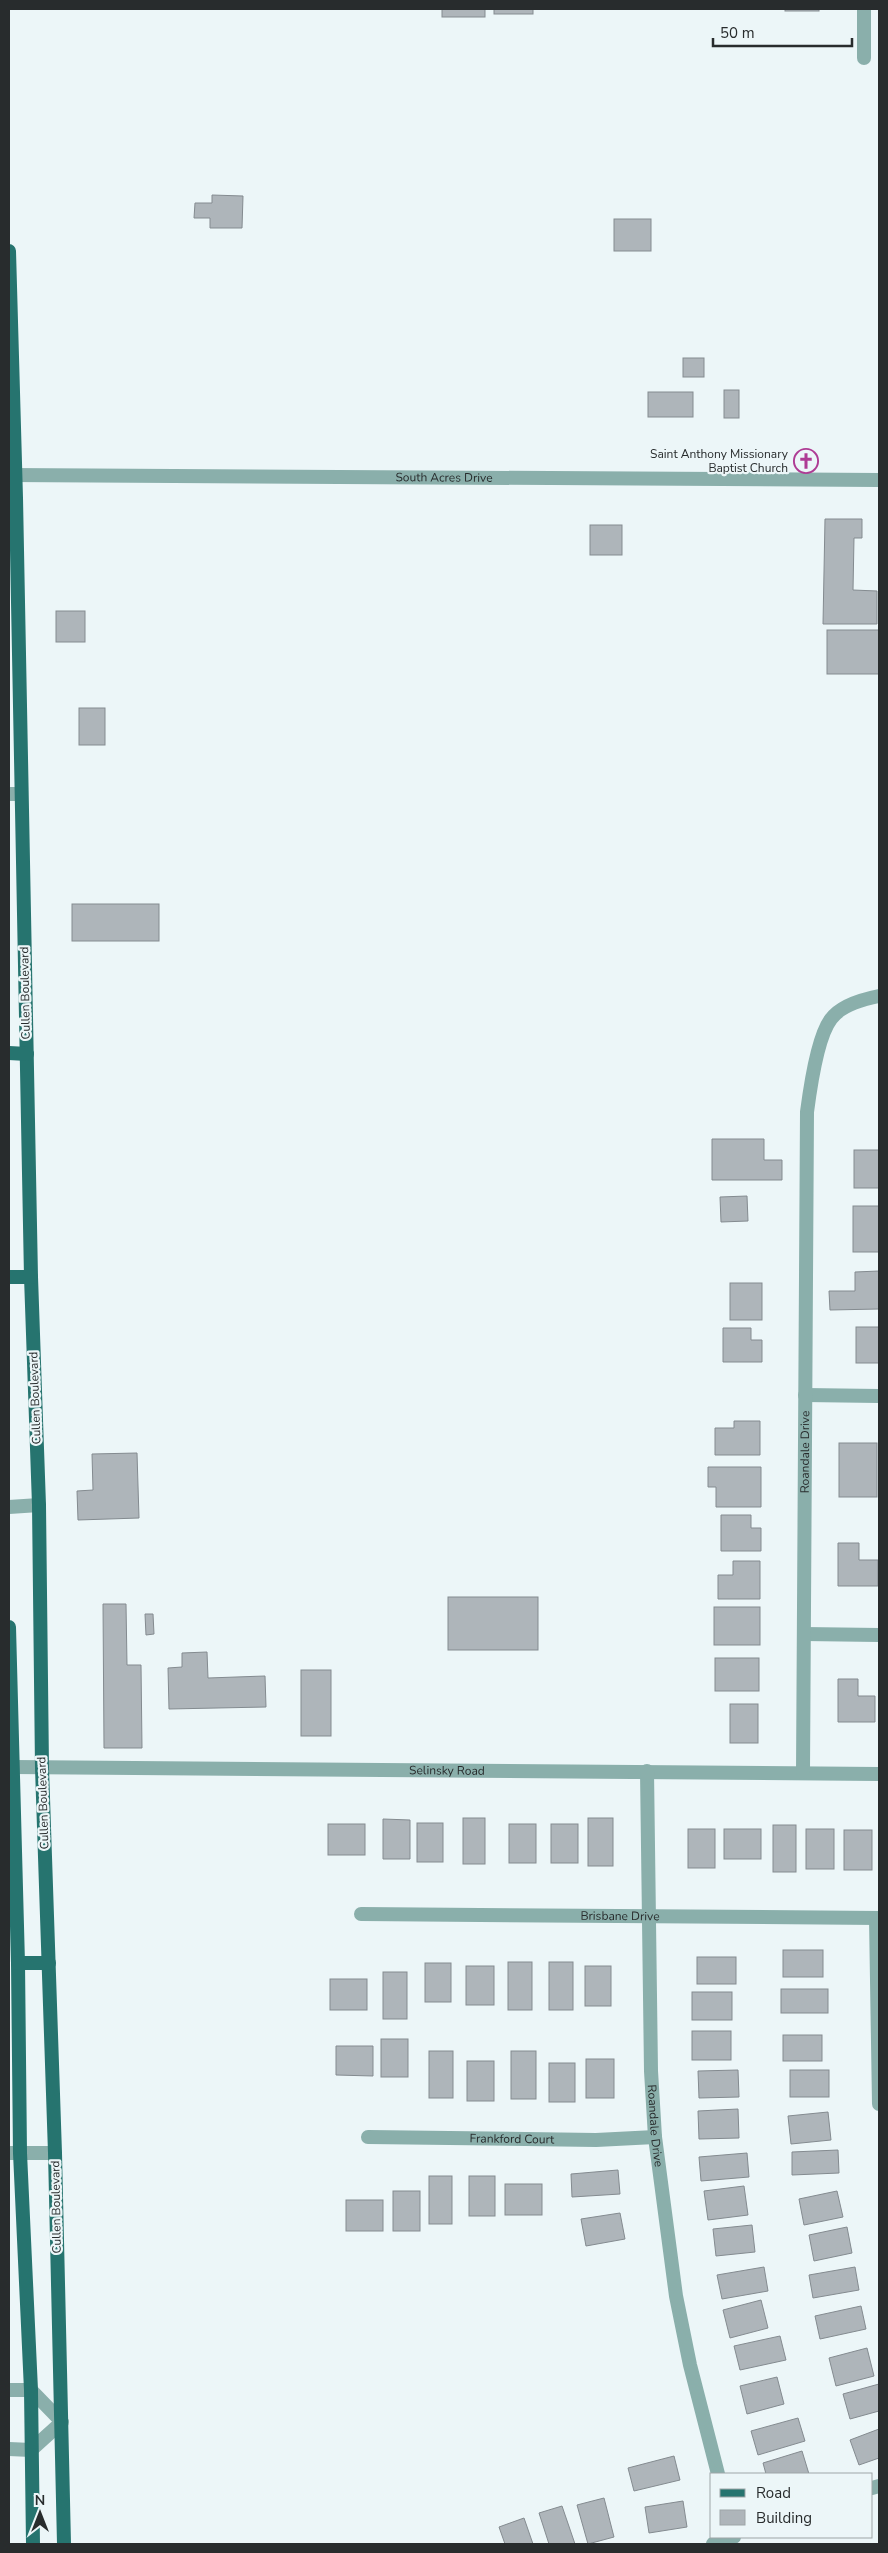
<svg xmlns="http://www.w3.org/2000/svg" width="888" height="2553" font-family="'Nunito Sans',sans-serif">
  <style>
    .building { fill: #aeb5ba; stroke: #848b90 }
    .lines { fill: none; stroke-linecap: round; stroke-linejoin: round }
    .minor { stroke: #8aafab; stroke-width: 14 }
    .primary { stroke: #26746f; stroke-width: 14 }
    .labels { text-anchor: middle; stroke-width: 4.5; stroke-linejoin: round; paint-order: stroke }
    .poi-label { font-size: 12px; fill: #282c2d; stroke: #ecf6f8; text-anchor: end }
    .street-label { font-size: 12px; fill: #282c2d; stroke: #ecf6f8 }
  </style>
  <rect width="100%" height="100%" fill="#ecf6f8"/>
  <g class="building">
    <rect x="442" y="9" width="43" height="8"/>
    <rect x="494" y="9" width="39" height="5"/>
    <rect x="785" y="9" width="34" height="2"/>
    <path d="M 212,195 L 243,196 L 242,228 L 210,228 L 210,218 L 194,218 L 195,203 L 212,203 Z"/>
    <rect x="614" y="219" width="37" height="32"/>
    <rect x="683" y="358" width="21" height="19"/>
    <rect x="724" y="390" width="15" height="28"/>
    <rect x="648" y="392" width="45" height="25"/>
    <path d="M 825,519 L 862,519 L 862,538 L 854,538 L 853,590 L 877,591 L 877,624 L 823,624 Z"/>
    <rect x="590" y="525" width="32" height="30"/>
    <rect x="56" y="611" width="29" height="31"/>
    <rect x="827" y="630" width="52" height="44"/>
    <rect x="79" y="708" width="26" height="37"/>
    <rect x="72" y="904" width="87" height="37"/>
    <path d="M 712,1139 L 764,1139 L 764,1160 L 782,1160 L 782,1180 L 712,1180 Z"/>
    <rect x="854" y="1150" width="25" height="38"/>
    <path d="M 747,1196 L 748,1221 L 721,1222 L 720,1197 Z"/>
    <rect x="853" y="1206" width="26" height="46"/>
    <path d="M 879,1271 L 879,1309 L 830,1310 L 829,1291 L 855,1291 L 855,1272 Z"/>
    <rect x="730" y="1283" width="32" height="37"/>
    <rect x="856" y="1327" width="23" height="36"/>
    <path d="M 723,1328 L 751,1328 L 751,1340 L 762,1340 L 762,1362 L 723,1362 Z"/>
    <path d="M 734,1421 L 760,1421 L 760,1455 L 715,1455 L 715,1428 L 734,1428 Z"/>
    <rect x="839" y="1443" width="38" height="54"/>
    <path d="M 137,1453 L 139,1518 L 78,1520 L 77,1491 L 93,1490 L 92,1454 Z"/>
    <path d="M 708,1467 L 761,1467 L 761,1507 L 716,1507 L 716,1487 L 708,1487 Z"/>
    <path d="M 721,1515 L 751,1515 L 751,1528 L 761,1528 L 761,1551 L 721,1551 Z"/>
    <path d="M 838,1543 L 859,1543 L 859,1560 L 878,1560 L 878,1586 L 838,1586 Z"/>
    <path d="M 733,1561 L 760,1561 L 760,1599 L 718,1599 L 718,1575 L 733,1575 Z"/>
    <rect x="448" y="1597" width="90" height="53"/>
    <path d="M 103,1604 L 126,1604 L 127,1665 L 141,1665 L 142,1748 L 104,1748 Z"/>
    <rect x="714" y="1607" width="46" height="38"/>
    <path d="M 145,1614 L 153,1614 L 154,1634 L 146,1635 Z"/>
    <path d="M 207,1652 L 208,1678 L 265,1676 L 266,1707 L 169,1709 L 168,1668 L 182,1667 L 182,1653 Z"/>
    <rect x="715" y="1658" width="44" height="33"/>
    <rect x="301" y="1670" width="30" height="66"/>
    <path d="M 838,1679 L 858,1679 L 858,1696 L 875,1696 L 875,1722 L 838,1722 Z"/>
    <rect x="730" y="1704" width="28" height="39"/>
    <rect x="463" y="1818" width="22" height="46"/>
    <rect x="588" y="1818" width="25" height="48"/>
    <path d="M 383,1819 L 410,1820 L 410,1859 L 383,1859 Z"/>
    <rect x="417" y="1823" width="26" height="39"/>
    <rect x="328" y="1824" width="37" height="31"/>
    <rect x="509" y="1824" width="27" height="39"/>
    <rect x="551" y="1824" width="27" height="39"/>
    <rect x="773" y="1825" width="23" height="47"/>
    <rect x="688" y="1829" width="27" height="39"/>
    <rect x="724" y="1829" width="37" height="30"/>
    <rect x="806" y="1829" width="28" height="40"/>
    <rect x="844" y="1830" width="28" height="40"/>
    <rect x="783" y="1950" width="40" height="27"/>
    <rect x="697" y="1957" width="39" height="27"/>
    <rect x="508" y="1962" width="24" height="48"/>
    <rect x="549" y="1962" width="24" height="48"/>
    <rect x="425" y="1963" width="26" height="39"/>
    <rect x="466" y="1966" width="28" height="39"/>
    <rect x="585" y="1966" width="26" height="40"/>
    <rect x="383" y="1972" width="24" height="47"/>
    <rect x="330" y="1979" width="37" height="31"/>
    <rect x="781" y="1989" width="47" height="24"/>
    <rect x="692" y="1992" width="40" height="28"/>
    <rect x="692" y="2031" width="39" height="29"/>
    <rect x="783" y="2035" width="39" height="26"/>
    <rect x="381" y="2039" width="27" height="38"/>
    <path d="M 336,2046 L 373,2046 L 373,2076 L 336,2075 Z"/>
    <rect x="429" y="2051" width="24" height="47"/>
    <rect x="511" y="2051" width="25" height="48"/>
    <rect x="586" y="2059" width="28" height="39"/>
    <rect x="467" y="2061" width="27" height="40"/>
    <rect x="549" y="2063" width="26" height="39"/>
    <path d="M 738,2070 L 739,2097 L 699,2098 L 698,2071 Z"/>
    <rect x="790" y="2070" width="39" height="27"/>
    <path d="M 738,2109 L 739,2138 L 699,2139 L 698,2111 Z"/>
    <path d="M 828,2112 L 831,2140 L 791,2144 L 788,2116 Z"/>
    <path d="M 838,2150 L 839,2173 L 792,2175 L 792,2152 Z"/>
    <path d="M 747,2153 L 749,2177 L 701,2181 L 699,2157 Z"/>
    <path d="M 618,2170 L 620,2194 L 572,2197 L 571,2174 Z"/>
    <rect x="429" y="2176" width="23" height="48"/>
    <rect x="469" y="2176" width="26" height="40"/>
    <rect x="505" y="2184" width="37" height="31"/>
    <path d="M 744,2186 L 748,2215 L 708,2220 L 704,2191 Z"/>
    <rect x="393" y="2191" width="27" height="40"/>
    <path d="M 837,2191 L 843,2217 L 804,2225 L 799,2199 Z"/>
    <rect x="346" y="2200" width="37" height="31"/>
    <path d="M 620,2213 L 625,2239 L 586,2246 L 581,2219 Z"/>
    <path d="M 752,2225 L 755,2252 L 716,2256 L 713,2229 Z"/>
    <path d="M 847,2227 L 852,2253 L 814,2261 L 809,2235 Z"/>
    <path d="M 764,2267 L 768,2291 L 722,2299 L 717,2275 Z"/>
    <path d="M 855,2267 L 859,2290 L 813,2298 L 809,2275 Z"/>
    <path d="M 761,2300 L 768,2328 L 730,2338 L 723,2310 Z"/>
    <path d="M 861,2306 L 866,2329 L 820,2339 L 815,2316 Z"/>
    <path d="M 780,2336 L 786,2360 L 740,2370 L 734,2346 Z"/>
    <path d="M 867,2348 L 874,2376 L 836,2386 L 829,2358 Z"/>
    <path d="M 777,2377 L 784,2404 L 747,2414 L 740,2386 Z"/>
    <path d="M 879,2384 L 879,2411 L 850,2419 L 843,2394 Z"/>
    <path d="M 798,2418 L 805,2441 L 758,2455 L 751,2431 Z"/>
    <path d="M 879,2429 L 879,2458 L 859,2465 L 850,2440 Z"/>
    <path d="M 802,2451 L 809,2474 L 766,2474 L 763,2463 Z"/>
    <path d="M 674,2456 L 680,2480 L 634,2491 L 628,2468 Z"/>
    <path d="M 604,2498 L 614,2537 L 588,2544 L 577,2505 Z"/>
    <path d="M 683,2501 L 687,2527 L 649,2533 L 645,2507 Z"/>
    <path d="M 562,2506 L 575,2544 L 549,2544 L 539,2513 Z"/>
    <path d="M 524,2518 L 533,2544 L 505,2544 L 499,2527 Z"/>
  </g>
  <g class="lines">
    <g class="minor">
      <path d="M 864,9 L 864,58"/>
      <path id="s1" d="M 9,475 L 879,480"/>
      <path d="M 9,794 L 21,794"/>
      <path d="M 805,1395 L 879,1396"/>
      <path d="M 9,1507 L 39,1505"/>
      <path d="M 804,1634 L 879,1635"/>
      <path id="s2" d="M 13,1767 L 879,1774"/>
      <path id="s3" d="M 647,1771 L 651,2071 L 655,2137 L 676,2296 L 690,2365 L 718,2474"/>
      <path id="s4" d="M 803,1772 L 807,1112 C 810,1089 817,1037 831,1019 C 841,1005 864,999 879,996"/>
      <path id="s5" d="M 361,1914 L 879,1918"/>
      <path d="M 876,1918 L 879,2104"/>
      <path id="s6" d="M 368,2137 L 596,2140 L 655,2137"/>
      <path d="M 9,2153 L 55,2153"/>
      <path d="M 9,2390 L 31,2390 L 62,2422 L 31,2450 L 9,2449"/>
      <path d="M 872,2488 L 879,2486"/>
      <path d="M 713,2544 L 734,2537"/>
    </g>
    <g class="primary">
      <path d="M 9,251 L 16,498 L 31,1277 L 39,1505 L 42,1768 L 55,2153 L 64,2544"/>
      <path d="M 9,1053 L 27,1054"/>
      <path d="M 9,1277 L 31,1277"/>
      <path d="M 9,1627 L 18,1963 L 20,2153 L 31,2390 L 33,2544"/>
      <path d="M 18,1963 L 49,1963"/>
    </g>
  </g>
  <defs>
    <symbol id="church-ring" viewBox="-11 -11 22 22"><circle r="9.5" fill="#ecf6f8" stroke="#ae3b94" stroke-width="1.5"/><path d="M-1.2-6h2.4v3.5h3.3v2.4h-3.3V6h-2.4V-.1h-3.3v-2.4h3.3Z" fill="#ae3b94"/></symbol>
  </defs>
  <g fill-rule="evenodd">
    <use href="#church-ring" x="792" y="447" width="28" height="28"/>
  </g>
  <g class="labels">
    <g class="poi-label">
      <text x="788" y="458">Saint Anthony Missionary<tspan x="788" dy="14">Baptist Church</tspan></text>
    </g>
    <g class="street-label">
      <text dy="4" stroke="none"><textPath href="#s1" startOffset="435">South Acres Drive</textPath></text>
      <text transform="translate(25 993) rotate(-91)" y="4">Cullen Boulevard</text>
      <text transform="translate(35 1398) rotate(-92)" y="4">Cullen Boulevard</text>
      <text dy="4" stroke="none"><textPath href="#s4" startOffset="320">Roandale Drive</textPath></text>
      <text dy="4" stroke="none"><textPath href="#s2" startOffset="434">Selinsky Road</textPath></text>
      <text transform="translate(43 1803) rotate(-92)" y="4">Cullen Boulevard</text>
      <text dy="4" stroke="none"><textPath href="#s5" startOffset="259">Brisbane Drive</textPath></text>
      <text dy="4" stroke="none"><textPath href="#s3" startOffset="355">Roandale Drive</textPath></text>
      <text dy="4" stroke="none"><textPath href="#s6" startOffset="144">Frankford Court</textPath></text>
      <text transform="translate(56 2207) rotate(-91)" y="4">Cullen Boulevard</text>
    </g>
  </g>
  <rect width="888" height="2553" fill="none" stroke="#282c2d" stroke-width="20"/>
  <rect x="710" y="2473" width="162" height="65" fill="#ecf6f8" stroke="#9ea5a7"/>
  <rect x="720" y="2489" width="25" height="8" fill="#26746f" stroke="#9ea5a7"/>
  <text x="756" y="2498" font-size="15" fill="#282c2d">Road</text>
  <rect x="720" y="2510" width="25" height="15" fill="#aeb5ba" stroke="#9ea5a7"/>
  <text x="756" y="2523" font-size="15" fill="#282c2d">Building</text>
  <g transform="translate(40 2513)" stroke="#ecf6f8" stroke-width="4" paint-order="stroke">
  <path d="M0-4L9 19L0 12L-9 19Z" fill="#282c2d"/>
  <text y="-8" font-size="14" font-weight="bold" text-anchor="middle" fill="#282c2d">N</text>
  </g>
  <path d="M713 38v8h139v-8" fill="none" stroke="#282c2d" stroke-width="2.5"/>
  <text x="720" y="38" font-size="15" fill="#282c2d" stroke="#ecf6f8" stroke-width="4" paint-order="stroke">50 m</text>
</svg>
